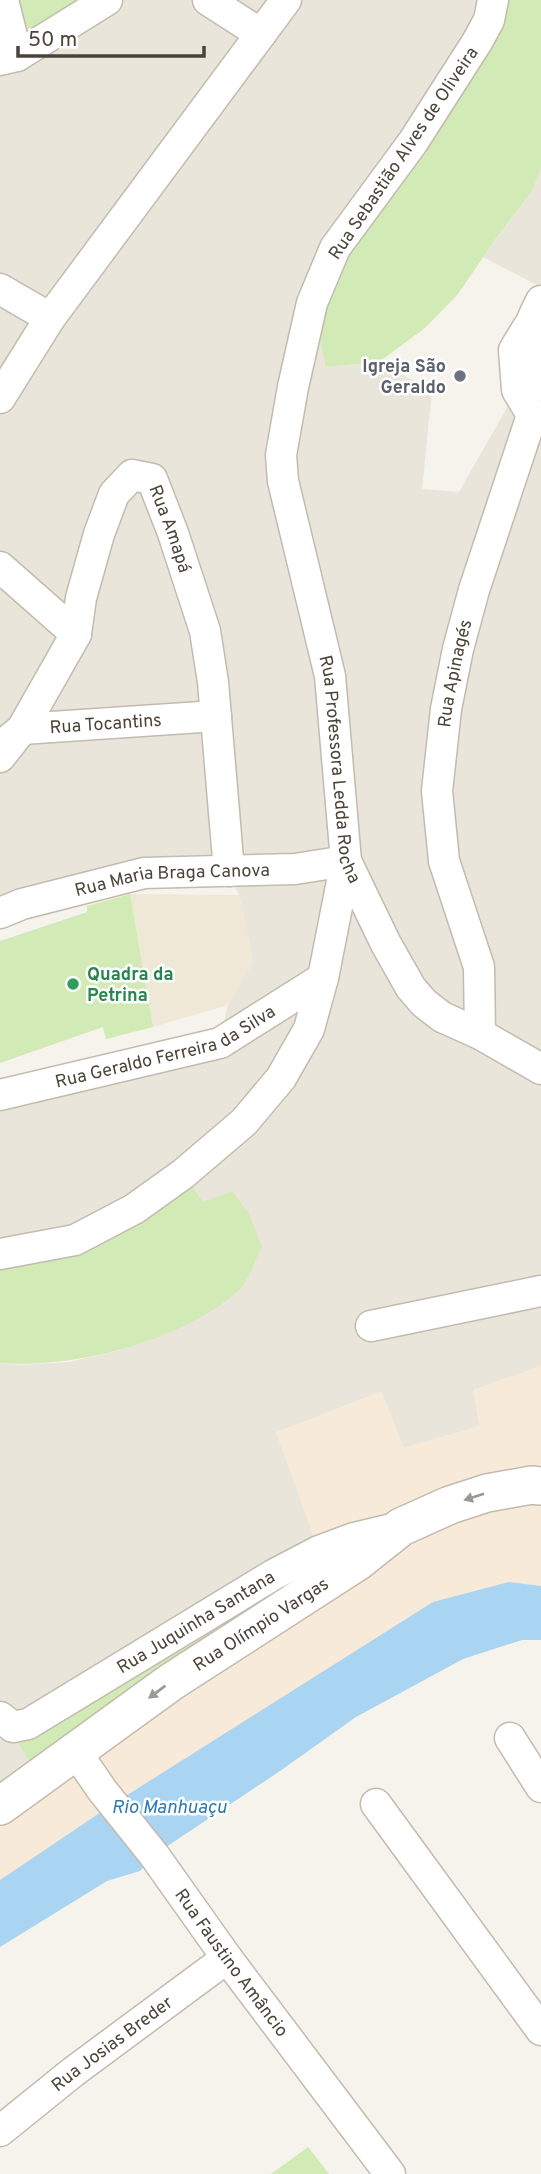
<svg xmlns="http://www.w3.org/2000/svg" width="541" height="2174" font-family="Overpass,sans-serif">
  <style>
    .residential { fill: #eae5da }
    .commercial { fill: #f7ead8 }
    .education { fill: #efe8d6 }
    .green { fill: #d2eab5 }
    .water { fill: #a9d4f2 }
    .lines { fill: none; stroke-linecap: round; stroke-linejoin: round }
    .minor-casing { stroke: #c2bbae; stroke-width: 33 }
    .tertiary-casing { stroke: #c2bbae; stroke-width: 40 }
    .minor { stroke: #fff; stroke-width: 30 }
    .tertiary { stroke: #fff; stroke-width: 37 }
    .oneway { fill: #9c9892 }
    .worship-dot { fill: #6b7280; stroke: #fff; stroke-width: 2.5 }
    .leisure-dot { fill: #2e9e5b; stroke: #fff; stroke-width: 2.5 }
    .labels { text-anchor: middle; stroke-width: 5; stroke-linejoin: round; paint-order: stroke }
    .street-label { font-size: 18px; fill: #4b4439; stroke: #fff }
    .worship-label { font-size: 18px; font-weight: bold; fill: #5b616d; stroke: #fff; text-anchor: end }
    .leisure-label { font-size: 18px; font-weight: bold; fill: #27864d; stroke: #fff; text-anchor: start }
    .water-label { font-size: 19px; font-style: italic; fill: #2e7ab2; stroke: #fff }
  </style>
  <rect width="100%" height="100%" fill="#f6f3ec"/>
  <g class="residential">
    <path d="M 0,0 L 493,0 L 326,367 L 379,362 L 432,391 L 422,489 L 459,492 L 517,390 L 541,301 L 541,1366 L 473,1390 L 480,1426 L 404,1448 L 381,1392 L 277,1432 L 319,1551 L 7,1724 L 40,1778 L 0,1806 L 0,1363 L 22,1365 L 69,1362 L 116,1351 L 161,1336 L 203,1315 L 203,1203 L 134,1209 L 0,1254 L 0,1095 L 219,1043 L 228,1005 L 253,962 L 239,895 L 228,871 L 0,913 Z"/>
    <path d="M 541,169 L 541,287 L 483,257 L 532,191 Z"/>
  </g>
  <path class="commercial" d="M 541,1366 L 541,1586 L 509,1582 L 113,1804 L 0,1880 L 0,1806 L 319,1551 L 276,1432 L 382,1392 L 404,1448 L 480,1426 L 473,1390 Z"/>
  <path class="education" d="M 130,894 L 239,895 L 253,962 L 228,1005 L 153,1027 Z"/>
  <g class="green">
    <path d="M 3,0 L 107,0 L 17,56 Z"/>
    <path d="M 493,0 L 541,0 L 541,169 L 532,191 L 495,240 L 458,294 L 425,328 L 379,362 L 326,367 L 312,303 Z"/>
    <path d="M 130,894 L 153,1027 L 106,1039 L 103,1027 L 0,1063 L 0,941 L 87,912 L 87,906 Z"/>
    <path d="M 183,1174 L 203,1202 L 232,1191 L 249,1214 L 262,1247 C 255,1260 249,1280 239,1290 C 184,1341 73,1369 0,1363 L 0,1254 L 75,1240 Z"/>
    <path d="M 354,1538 L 40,1778 L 5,1722 Z"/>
    <path d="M 308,2147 L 329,2174 L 271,2174 Z"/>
  </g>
  <path class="water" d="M 509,1582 L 541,1586 L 541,1640 L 522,1640 L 463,1659 L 356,1717 L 280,1771 L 154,1855 L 140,1871 L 107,1881 L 0,1947 L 0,1880 L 113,1804 L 433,1602 Z"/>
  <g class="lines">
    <defs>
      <g id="minor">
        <path d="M 3,0 L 17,56"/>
        <path d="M 208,0 L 261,34"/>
        <path id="s1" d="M 493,0 L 489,20 L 477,42 L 413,142 L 335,248 L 312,303 L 293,387 L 281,455 L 283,481 L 330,676 L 346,861 L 386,944 L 411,988 L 424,1003 L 442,1017 L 480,1034 L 541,1069"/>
        <path d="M 0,60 L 17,56 L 107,0"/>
        <path d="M 0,289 L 50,318"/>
        <path d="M 541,301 C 522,339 521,347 541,385"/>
        <path d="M 0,398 L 50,318 L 286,0"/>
        <path d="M 0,567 L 76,634"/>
        <path id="s2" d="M 11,738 L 22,729 L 216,716"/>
        <path id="s3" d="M 0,757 L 22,729 L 76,634 L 81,598 L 99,534 L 114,494 L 132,475 L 152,479 L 173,533 L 205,631 L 213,682 L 229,871"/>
        <path id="s4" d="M 0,913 L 22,904 L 144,873 L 295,869 L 346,861 L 323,978 L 309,1029 L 281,1078 L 244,1122 L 183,1174 L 134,1209 L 75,1240 L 0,1254"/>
        <path id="s5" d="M 480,1034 L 479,967 L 444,861 L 437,791 L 446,709 L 458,649 L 474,590 L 532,415 L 517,390 L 514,350 L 528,327 L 541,338"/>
        <path id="s6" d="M 0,1095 L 220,1043 L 323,978"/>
        <path d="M 371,1326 L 541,1291"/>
        <path id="s7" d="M 0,1717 L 13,1727 L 28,1724 L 273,1575 L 319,1551 L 354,1538 L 400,1527"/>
        <path d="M 510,1738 L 541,1787"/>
        <path id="s8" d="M 76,1752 L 102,1790 L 154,1855 L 227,1958 L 390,2174"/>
        <path d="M 376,1804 L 541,2030"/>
        <path id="s9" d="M 0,2131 L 73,2072 L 227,1958"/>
      </g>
      <g id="tertiary">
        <path id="s10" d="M 0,1806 L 171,1682 L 357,1562 L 401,1527 L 450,1505 L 487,1493 L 532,1485 L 541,1486"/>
      </g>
    </defs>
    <use href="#minor" class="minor-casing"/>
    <use href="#tertiary" class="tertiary-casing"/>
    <use href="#minor" class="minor"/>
    <use href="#tertiary" class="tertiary"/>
  </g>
  <defs><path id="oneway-solid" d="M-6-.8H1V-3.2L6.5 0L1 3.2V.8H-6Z" transform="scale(1.75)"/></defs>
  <g class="oneway">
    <use href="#oneway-solid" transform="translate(474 1497) rotate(162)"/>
    <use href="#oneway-solid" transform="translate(157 1692) rotate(143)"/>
  </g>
  <circle class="worship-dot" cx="460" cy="376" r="7"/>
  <circle class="leisure-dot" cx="73" cy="984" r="7"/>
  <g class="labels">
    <g class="street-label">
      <text transform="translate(403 153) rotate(-56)" y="6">Rua Sebastião Alves de Oliveira</text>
      <text dy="6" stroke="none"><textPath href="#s3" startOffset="390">Rua Amapá</textPath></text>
      <text dy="6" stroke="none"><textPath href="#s5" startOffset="368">Rua Apinagés</textPath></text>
      <text dy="6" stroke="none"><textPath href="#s2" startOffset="98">Rua Tocantins</textPath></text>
      <text dy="6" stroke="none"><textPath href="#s1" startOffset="831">Rua Professora Ledda Rocha</textPath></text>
      <text dy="6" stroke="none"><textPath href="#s4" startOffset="177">Rua Maria Braga Canova</textPath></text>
      <text dy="6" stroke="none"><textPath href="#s6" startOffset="173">Rua Geraldo Ferreira da Silva</textPath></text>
      <text dy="6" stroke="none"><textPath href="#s7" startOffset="228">Rua Juquinha Santana</textPath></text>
      <text dy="6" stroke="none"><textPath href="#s10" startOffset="318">Rua Olímpio Vargas</textPath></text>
      <text dy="6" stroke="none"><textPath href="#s8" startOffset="262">Rua Faustino Amâncio</textPath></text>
      <text dy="6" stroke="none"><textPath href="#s9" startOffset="142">Rua Josias Breder</textPath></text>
    </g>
    <g class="worship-label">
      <text x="446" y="372">Igreja São<tspan x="446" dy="21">Geraldo</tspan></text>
    </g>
    <g class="leisure-label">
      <text x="87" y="980">Quadra da<tspan x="87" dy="21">Petrina</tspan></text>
    </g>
    <g class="water-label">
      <text x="169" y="1813">Rio Manhuaçu</text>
    </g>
  </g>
  <path d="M18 46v10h186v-10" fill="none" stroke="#4b4439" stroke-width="3.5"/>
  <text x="28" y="46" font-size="21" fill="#4b4439" stroke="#ffffff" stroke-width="5" paint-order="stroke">50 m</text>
</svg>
